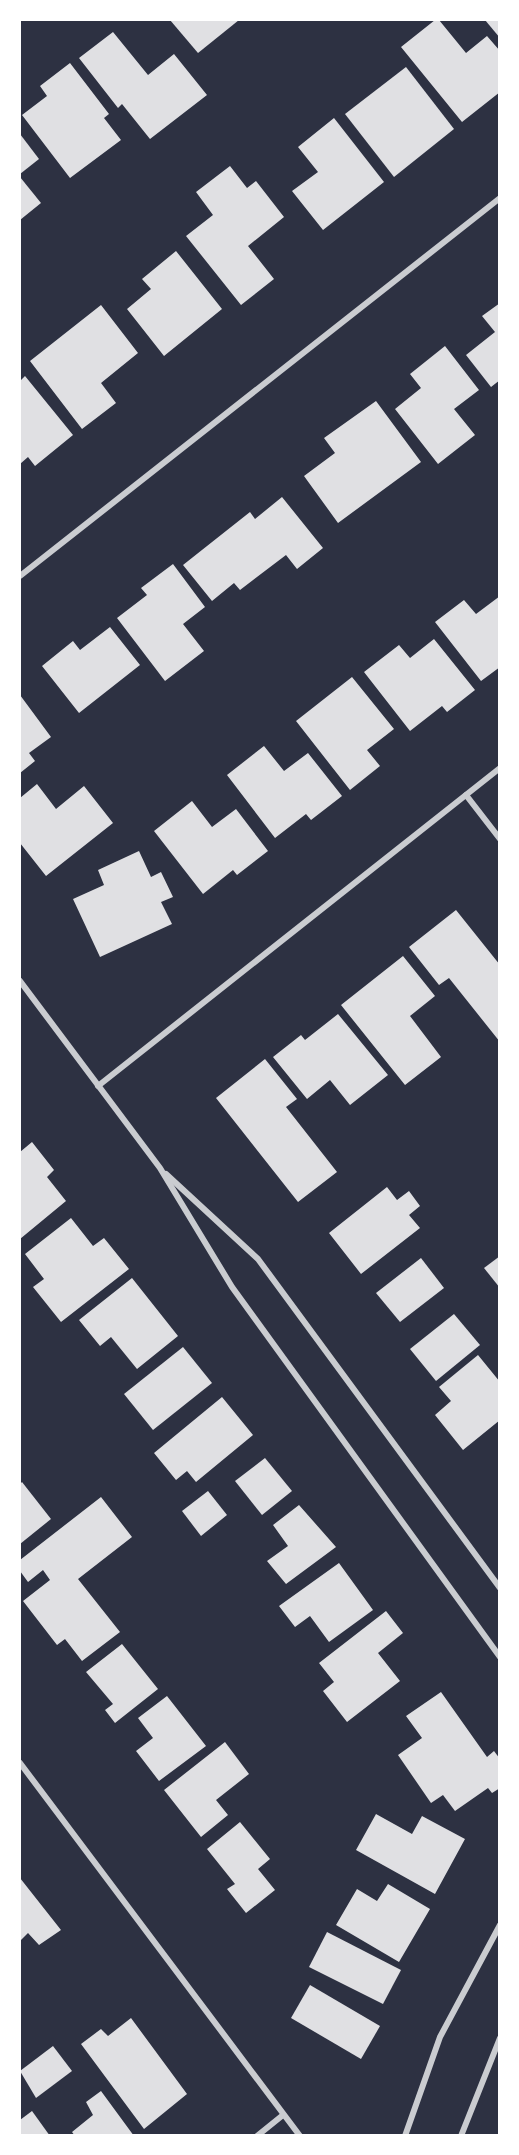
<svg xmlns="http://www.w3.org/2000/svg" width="519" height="2155" font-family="'Titillium Web',sans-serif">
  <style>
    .building { fill: #e0e0e3 }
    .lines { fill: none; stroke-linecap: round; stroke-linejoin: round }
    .minor { stroke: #caccd0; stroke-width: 6 }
  </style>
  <rect width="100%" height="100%" fill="#2d3142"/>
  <g class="building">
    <path d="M 170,20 L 239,20 L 198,53 Z"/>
    <path d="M 435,20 L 439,20 L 466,53 L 487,36 L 500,51 L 500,92 L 462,122 L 401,47 Z"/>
    <path d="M 485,20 L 500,20 L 500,38 Z"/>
    <path d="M 113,32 L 148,75 L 174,54 L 207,95 L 150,139 L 122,104 L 118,108 L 79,58 Z"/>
    <path d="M 70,63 L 109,114 L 104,118 L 121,140 L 70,178 L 22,115 L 47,96 L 40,86 Z"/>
    <path d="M 406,67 L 454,129 L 394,177 L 345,114 Z"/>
    <path d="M 334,118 L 384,182 L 323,230 L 292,191 L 318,172 L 298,147 Z"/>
    <path d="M 20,134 L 39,159 L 20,174 Z"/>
    <path d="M 230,166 L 247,188 L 256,181 L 284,217 L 248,246 L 274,279 L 241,305 L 186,236 L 213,215 L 196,192 Z"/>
    <path d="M 20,177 L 41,203 L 20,220 Z"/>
    <path d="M 176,251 L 222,309 L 164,356 L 127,309 L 151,289 L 142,279 Z"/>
    <path d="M 500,303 L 500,380 L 491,387 L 466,355 L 495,332 L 482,316 Z"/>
    <path d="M 101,305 L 138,353 L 101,383 L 116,403 L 82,429 L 30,361 Z"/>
    <path d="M 445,346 L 479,390 L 454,409 L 475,435 L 438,464 L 395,409 L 421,388 L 410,374 Z"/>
    <path d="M 25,376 L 73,435 L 35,466 L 28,457 L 20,464 L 20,381 Z"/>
    <path d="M 376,401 L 421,462 L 338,523 L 304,476 L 335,453 L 324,438 Z"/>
    <path d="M 282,497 L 323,548 L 297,569 L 286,555 L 240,590 L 234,583 L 212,601 L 183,565 L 250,512 L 255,519 Z"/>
    <path d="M 173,564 L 205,607 L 183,624 L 204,651 L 165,681 L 117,618 L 147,595 L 141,588 Z"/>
    <path d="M 500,596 L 500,667 L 481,681 L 435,622 L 464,600 L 476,614 Z"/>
    <path d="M 110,627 L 140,665 L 79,713 L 42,666 L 73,641 L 80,650 Z"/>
    <path d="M 434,639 L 475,690 L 447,712 L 442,706 L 410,731 L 364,672 L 399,645 L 410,658 Z"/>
    <path d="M 352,677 L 394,729 L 367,750 L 380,766 L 350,790 L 296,721 Z"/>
    <path d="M 20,695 L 51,737 L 29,753 L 35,761 L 20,773 Z"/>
    <path d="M 264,746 L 284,771 L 308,753 L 342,796 L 311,820 L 306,814 L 275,838 L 227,775 Z"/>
    <path d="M 37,784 L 56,809 L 84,786 L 113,823 L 46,876 L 20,843 L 20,798 Z"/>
    <path d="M 192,801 L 212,827 L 236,809 L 268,851 L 237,875 L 233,870 L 203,894 L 154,831 Z"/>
    <path d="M 139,851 L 151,877 L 161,872 L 173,897 L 161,902 L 172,924 L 100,957 L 73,899 L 104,885 L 98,870 Z"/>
    <path d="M 456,910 L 500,965 L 500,1042 L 449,978 L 439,985 L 409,947 Z"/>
    <path d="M 403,956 L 435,996 L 410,1016 L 441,1057 L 405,1085 L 341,1005 Z"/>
    <path d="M 338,1014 L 388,1075 L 350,1105 L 330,1080 L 307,1099 L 273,1057 L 301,1035 L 305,1040 Z"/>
    <path d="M 265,1059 L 297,1099 L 286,1107 L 337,1172 L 298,1202 L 216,1098 Z"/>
    <path d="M 32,1142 L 54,1170 L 47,1177 L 66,1201 L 20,1239 L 20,1152 Z"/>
    <path d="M 387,1187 L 397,1200 L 409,1191 L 420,1206 L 409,1215 L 420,1228 L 361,1274 L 329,1233 Z"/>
    <path d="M 71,1218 L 93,1246 L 104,1238 L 129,1269 L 61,1322 L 33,1287 L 44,1279 L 25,1254 Z"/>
    <path d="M 500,1256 L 500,1288 L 484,1268 Z"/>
    <path d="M 421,1258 L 444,1288 L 400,1322 L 376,1293 Z"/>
    <path d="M 132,1278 L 178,1336 L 137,1369 L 111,1337 L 100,1346 L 79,1320 Z"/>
    <path d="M 454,1314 L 480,1345 L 436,1381 L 410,1349 Z"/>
    <path d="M 183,1347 L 212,1383 L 153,1430 L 124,1394 Z"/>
    <path d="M 478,1355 L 500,1382 L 500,1420 L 463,1450 L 435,1415 L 451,1401 L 439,1387 Z"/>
    <path d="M 222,1397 L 253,1435 L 196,1482 L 187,1471 L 176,1480 L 154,1453 Z"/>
    <path d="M 265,1458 L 292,1491 L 262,1515 L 235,1481 Z"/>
    <path d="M 22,1482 L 51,1519 L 20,1544 L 20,1484 Z"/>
    <path d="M 208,1491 L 227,1515 L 201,1536 L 182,1511 Z"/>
    <path d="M 101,1497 L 132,1537 L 78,1579 L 120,1632 L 82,1661 L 65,1639 L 57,1645 L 23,1601 L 50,1580 L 43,1570 L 28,1582 L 20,1571 L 20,1560 Z"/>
    <path d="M 299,1505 L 336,1547 L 286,1584 L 267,1561 L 288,1546 L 273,1525 Z"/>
    <path d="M 339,1563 L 373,1610 L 329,1642 L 310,1616 L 295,1627 L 279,1606 Z"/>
    <path d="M 386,1611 L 403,1633 L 378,1653 L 400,1681 L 347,1722 L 323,1691 L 334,1682 L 319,1663 Z"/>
    <path d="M 122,1644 L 158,1689 L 115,1723 L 105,1710 L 113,1704 L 86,1672 Z"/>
    <path d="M 441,1692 L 487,1757 L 494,1751 L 500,1759 L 500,1788 L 492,1793 L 488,1788 L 455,1811 L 443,1795 L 431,1803 L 398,1755 L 422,1738 L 406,1716 Z"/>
    <path d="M 167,1696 L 206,1746 L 159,1781 L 136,1751 L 153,1738 L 138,1718 Z"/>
    <path d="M 225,1742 L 249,1774 L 216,1800 L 228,1815 L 201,1837 L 164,1790 Z"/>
    <path d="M 376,1814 L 412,1834 L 422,1816 L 465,1839 L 435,1894 L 356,1850 Z"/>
    <path d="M 240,1822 L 270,1859 L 258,1869 L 275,1890 L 246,1913 L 227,1889 L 235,1884 L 207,1849 Z"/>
    <path d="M 20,1878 L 61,1930 L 39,1945 L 28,1933 L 20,1941 Z"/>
    <path d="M 388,1884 L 430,1909 L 399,1962 L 336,1925 L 357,1889 L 377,1901 Z"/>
    <path d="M 327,1932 L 401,1970 L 383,2004 L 309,1967 Z"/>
    <path d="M 310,1985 L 380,2026 L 361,2059 L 291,2018 Z"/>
    <path d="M 131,2018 L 187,2094 L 144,2129 L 81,2044 L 101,2029 L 108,2036 Z"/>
    <path d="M 53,2046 L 72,2071 L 36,2098 L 20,2071 Z"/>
    <path d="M 101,2091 L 134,2136 L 75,2136 L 72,2132 L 93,2115 L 86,2102 Z"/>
    <path d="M 32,2111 L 50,2136 L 20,2136 L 20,2120 Z"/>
  </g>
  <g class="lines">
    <g class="minor">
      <path d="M 20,576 L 500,198"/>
      <path d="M 466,795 L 500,839"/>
      <path d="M 20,981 L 160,1168 L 232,1287 L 500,1657"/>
      <path d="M 98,1086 L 500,768"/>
      <path d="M 166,1174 L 258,1259 L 500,1588"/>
      <path d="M 20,1763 L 300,2136"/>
      <path d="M 257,2136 L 283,2115"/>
      <path d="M 405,2136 L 440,2037 L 500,1925"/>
      <path d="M 461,2136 L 500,2038"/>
    </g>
  </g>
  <rect width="519" height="2155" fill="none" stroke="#ffffff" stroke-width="42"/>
</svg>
